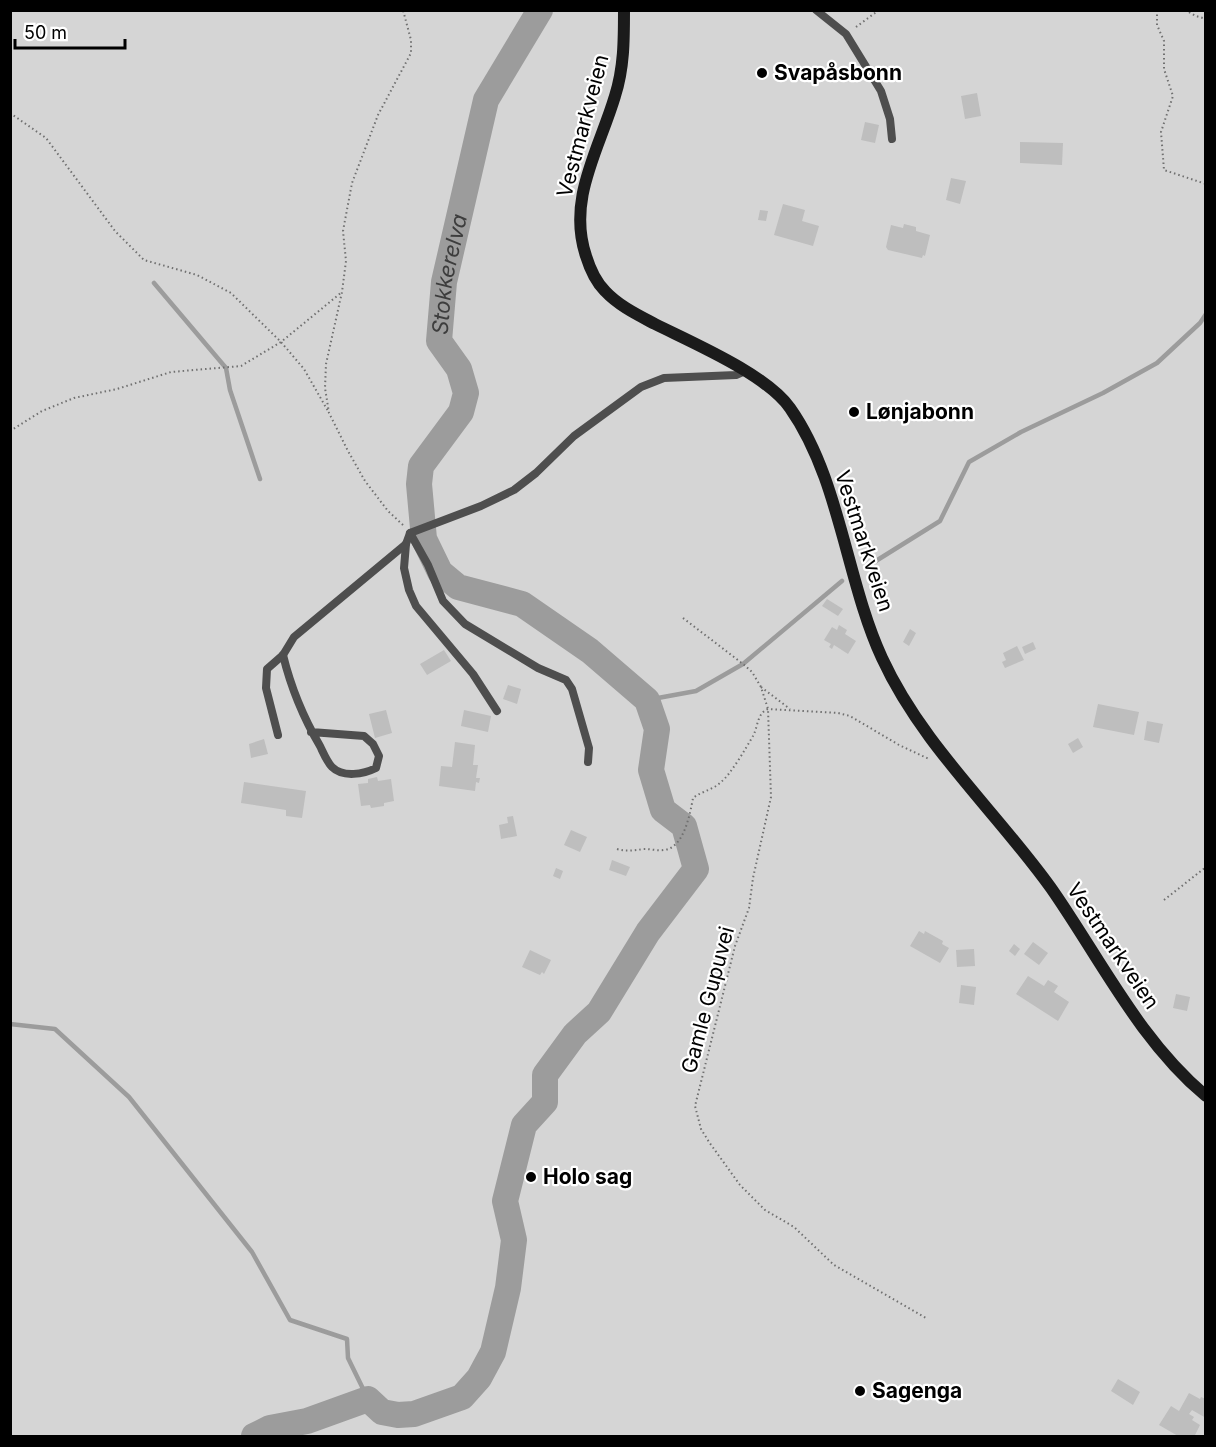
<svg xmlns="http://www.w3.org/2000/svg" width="1216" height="1447" font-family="Inter,sans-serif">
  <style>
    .green { fill: #d5d5d5 }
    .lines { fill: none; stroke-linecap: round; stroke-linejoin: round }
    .stream { stroke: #9c9c9c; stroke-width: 4.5 }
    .river { stroke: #9c9c9c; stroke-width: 26 }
    .building { fill: #bebebe }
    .path { stroke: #707070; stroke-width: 2; stroke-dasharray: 1.5 3; stroke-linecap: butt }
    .lane { stroke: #4e4e4e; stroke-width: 8 }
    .secondary { stroke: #1b1b1b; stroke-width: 12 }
    .poi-dot { fill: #000; stroke: #fff; stroke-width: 2 }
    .labels { text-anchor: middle; stroke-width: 4.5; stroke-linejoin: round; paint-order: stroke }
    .poi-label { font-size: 21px; font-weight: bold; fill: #000; stroke: #fff; text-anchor: start }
    .street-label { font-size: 21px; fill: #000; stroke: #fff }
    .water-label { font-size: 22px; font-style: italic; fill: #3d3d3d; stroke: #fff }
  </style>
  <rect width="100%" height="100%" fill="#fff"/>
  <path class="green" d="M 10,11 L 1205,11 L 1205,1436 L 11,1436 Z"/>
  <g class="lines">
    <g class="stream">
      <path d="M 154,283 L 226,368 L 230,390 L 260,479"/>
      <path d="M 871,564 L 940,521 L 969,462 L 1021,432 L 1103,393 L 1157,363 L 1200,323 L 1206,314"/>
      <path d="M 647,700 L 696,691 L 743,664 L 842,581"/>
      <path d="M 10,1024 L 55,1029 L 129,1097 L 252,1252 L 290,1320 L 347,1339 L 348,1358 L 368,1399"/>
    </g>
    <path class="river" id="s1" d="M 254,1436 L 270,1428 L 307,1421 L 368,1399 L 382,1412 L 398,1415 L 414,1414 L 462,1397 L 479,1378 L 493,1352 L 508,1288 L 514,1240 L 505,1201 L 524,1125 L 545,1102 L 545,1075 L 575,1034 L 599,1012 L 648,932 L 696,869 L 684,826 L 663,810 L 651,770 L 657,729 L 647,700 L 590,651 L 522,604 L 458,587 L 440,572 L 424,539 L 419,484 L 421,466 L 461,412 L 466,393 L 459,369 L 439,341 L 444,282 L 486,100 L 540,10"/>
  </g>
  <g class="building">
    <path d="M 977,93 L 981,116 L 965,119 L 961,96 Z"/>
    <path d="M 865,122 L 879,125 L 875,143 L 861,140 Z"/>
    <path d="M 1020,142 L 1063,143 L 1062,165 L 1020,163 Z"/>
    <path d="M 951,178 L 966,181 L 960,204 L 946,200 Z"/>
    <path d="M 783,204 L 805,210 L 802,221 L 819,226 L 813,246 L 774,235 Z"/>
    <path d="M 760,210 L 768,211 L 766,221 L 758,220 Z"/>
    <path d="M 904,224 L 916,227 L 916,231 L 930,235 L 925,256 L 923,255 L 922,258 L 888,250 L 886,247 L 891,225 L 903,228 Z"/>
    <path d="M 827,599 L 843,609 L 838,616 L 822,606 Z"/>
    <path d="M 839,625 L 847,630 L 845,634 L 856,641 L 848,654 L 834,645 L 832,649 L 829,647 L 831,644 L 824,640 L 832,627 L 837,630 Z"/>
    <path d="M 910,629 L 916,633 L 909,646 L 903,642 Z"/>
    <path d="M 1033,642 L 1036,649 L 1025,654 L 1022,647 Z"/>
    <path d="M 1017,646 L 1024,660 L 1005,668 L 1002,662 L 1006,660 L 1003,653 Z"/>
    <path d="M 444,650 L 451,661 L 427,675 L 420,664 Z"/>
    <path d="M 508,685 L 521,689 L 517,704 L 503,699 Z"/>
    <path d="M 1098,704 L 1139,712 L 1134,735 L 1093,727 Z"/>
    <path d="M 386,710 L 392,733 L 375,738 L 369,714 Z"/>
    <path d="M 464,710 L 491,716 L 488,732 L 461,726 Z"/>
    <path d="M 1147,721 L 1163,724 L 1159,743 L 1144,740 Z"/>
    <path d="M 1078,738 L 1083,747 L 1073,753 L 1068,744 Z"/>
    <path d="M 264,739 L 268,754 L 251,758 L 249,744 Z"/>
    <path d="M 455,742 L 475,745 L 473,765 L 478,765 L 476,778 L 480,778 L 479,783 L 476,782 L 475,791 L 439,786 L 441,766 L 452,767 Z"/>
    <path d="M 377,777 L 378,781 L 391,779 L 394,801 L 384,803 L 384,806 L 371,808 L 370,805 L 361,806 L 358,784 L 368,783 L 368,779 Z"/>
    <path d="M 244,782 L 306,791 L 302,818 L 286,816 L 286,810 L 241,803 Z"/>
    <path d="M 513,816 L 517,836 L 501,839 L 499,825 L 508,823 L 507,817 Z"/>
    <path d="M 571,830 L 587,837 L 580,852 L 564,845 Z"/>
    <path d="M 612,860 L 630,867 L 626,876 L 609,870 Z"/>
    <path d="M 556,868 L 563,871 L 560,879 L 553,876 Z"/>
    <path d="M 919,931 L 924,934 L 925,931 L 943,941 L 942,944 L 949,948 L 940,963 L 910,946 Z"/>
    <path d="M 1033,942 L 1048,953 L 1039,965 L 1024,954 Z"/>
    <path d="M 1014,944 L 1020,949 L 1015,956 L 1009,951 Z"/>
    <path d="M 974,949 L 975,966 L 957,967 L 956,950 Z"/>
    <path d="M 530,950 L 551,960 L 544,974 L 542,972 L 540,975 L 522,967 Z"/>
    <path d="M 1028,976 L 1044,986 L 1048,980 L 1058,986 L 1054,992 L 1069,1002 L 1058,1021 L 1016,994 Z"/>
    <path d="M 961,985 L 976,987 L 974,1005 L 959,1003 Z"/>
    <path d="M 1176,994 L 1190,997 L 1187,1011 L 1173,1008 Z"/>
    <path d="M 1118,1379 L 1140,1392 L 1133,1405 L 1111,1391 Z"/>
    <path d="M 1189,1393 L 1200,1399 L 1201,1397 L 1206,1399 L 1206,1418 L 1192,1410 L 1189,1414 L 1194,1417 L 1192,1420 L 1200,1425 L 1195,1435 L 1194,1436 L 1178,1436 L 1159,1425 L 1171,1406 L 1179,1411 Z"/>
  </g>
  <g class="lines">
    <g class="path">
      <path d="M 1157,10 L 1157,25 L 1164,41 L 1164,69 L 1173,96 L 1161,132 L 1164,170 L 1206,184"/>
      <path d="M 1185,10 L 1196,16 L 1206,19"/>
      <path d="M 856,27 L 879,10"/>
      <path d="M 10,113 L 46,138 L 115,231 L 144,260 L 197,275 L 231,293 L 281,342 L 304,369 L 328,411"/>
      <path d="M 10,431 L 42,411 L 74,398 L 117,389 L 171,372 L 241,366 L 281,342 L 342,292"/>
      <path d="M 403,525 L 388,511 L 365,481 L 348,451 L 329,413 L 325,388 L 326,364 L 342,292 L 346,261 L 343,231 L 352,183 L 378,115 L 411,53 L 411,40 L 403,10"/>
      <path d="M 683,618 L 743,664 L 752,672 L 761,687 L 768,709 L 771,797 L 753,878 L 749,908 L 735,946 L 695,1106 L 701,1129 L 709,1142 L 740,1185 L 765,1210 L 794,1227 L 834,1265 L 926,1318"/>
      <path d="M 761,687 L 790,709"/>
      <path d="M 617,849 C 627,852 634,850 645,849 C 651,849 658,851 664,850 C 684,848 690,814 693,798 C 702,791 713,790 721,782 C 731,774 746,748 753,736 C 758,727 757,713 768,709 L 838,713 L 850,716 L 899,745 L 929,759"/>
      <path d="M 1164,900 L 1206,867"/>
    </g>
    <g class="lane">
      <path d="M 816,10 L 846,34 L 881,91 L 890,119 L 892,139"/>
      <path d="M 410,533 L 428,565 L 443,601 L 465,624 L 538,668 L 566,680 L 572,689 L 589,748 L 588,762"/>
      <path d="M 406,544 L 404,568 L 409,590 L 416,606 L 473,674 L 497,711"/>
      <path d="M 283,655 C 291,688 303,717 320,746 C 323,752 327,762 332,767 C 343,778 364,774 376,768 L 379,756 L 373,744 L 364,736 L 311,732"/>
      <path d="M 278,735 L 266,688 L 267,669 L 283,655 L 294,637 L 406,544 L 410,533 L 481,506 L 514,490 L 536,473 L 574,436 L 641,387 L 664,378 L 736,375 L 745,371"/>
    </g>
    <path class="secondary" d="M 624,10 C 624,40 624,68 615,96 C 599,150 567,199 586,256 C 590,269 596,282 605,291 C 619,306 638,315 655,324 C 693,343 766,374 790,408 C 840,479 846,580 882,658 C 922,745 995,810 1051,888 C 1100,958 1139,1040 1206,1096"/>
  </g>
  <g class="poi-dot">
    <circle cx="762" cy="73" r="6"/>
    <circle cx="854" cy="412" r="6"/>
    <circle cx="531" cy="1177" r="6"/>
    <circle cx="860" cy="1391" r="6"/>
  </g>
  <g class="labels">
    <g class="poi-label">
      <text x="774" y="80">Svapåsbonn</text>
      <text x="866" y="419">Lønjabonn</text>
      <text x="543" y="1184">Holo sag</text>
      <text x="872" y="1398">Sagenga</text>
    </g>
    <g class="street-label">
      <text transform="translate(583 126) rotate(-75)" y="7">Vestmarkveien</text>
      <text transform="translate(864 541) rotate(72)" y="7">Vestmarkveien</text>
      <text transform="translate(1113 946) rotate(56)" y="7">Vestmarkveien</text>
      <text transform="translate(708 1000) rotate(-75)" y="7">Gamle Gupuvei</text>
    </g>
    <g class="water-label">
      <text dy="8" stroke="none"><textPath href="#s1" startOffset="1581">Stokkerelva</textPath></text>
    </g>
  </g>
  <rect width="1216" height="1447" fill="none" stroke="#000000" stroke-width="24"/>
  <path d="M15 39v9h110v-9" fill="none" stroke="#000000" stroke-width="3"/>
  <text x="24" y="39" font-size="18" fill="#000000" stroke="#ffffff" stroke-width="4.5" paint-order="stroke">50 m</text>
</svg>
